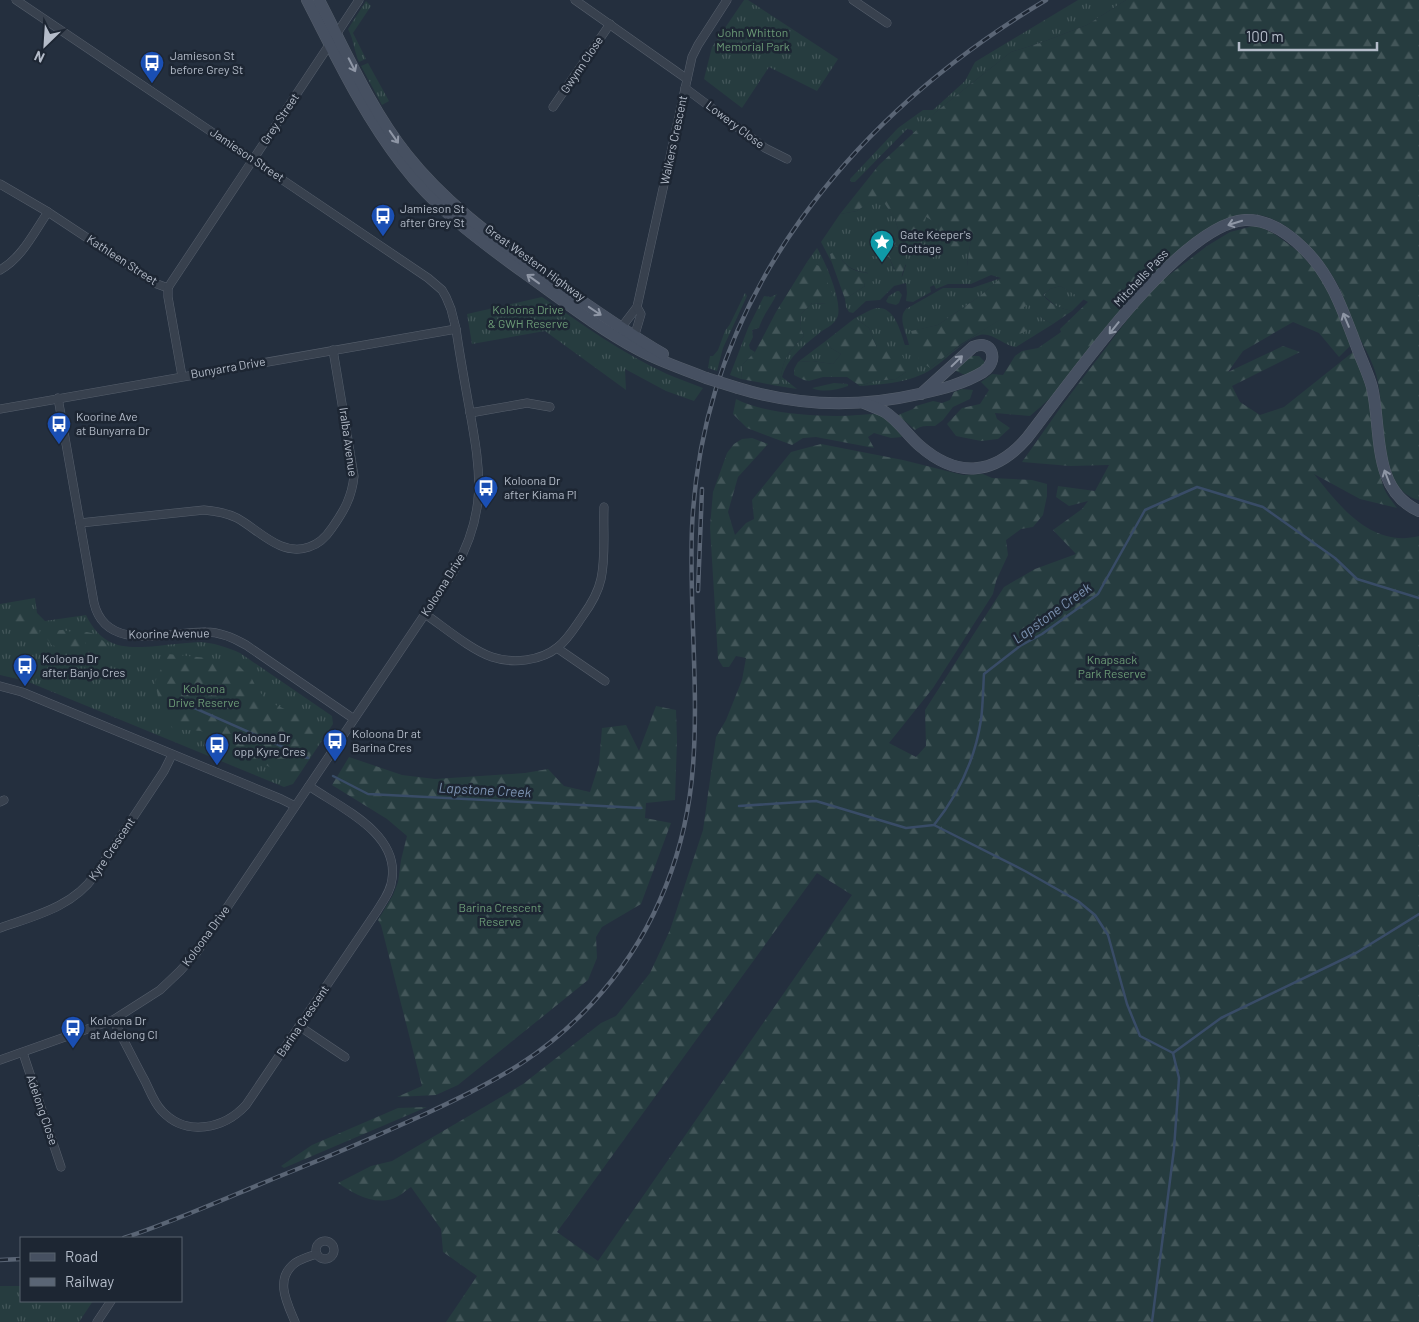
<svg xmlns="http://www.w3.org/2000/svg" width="1419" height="1322" font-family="Barlow,sans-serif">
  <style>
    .grass { fill: url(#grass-tufts); fill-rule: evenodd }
    .forest { fill: url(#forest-firs); fill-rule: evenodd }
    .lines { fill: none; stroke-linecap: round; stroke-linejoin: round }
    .stream { stroke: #394c67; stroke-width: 2.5 }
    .street-casing { stroke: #565f6c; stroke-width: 9 }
    .secondary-casing { stroke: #565f6c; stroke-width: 12 }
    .street { stroke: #38414e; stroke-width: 8 }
    .secondary { stroke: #465061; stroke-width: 11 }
    .rail-casing { stroke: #5a6575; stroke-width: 4.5 }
    .rail { stroke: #1d2633; stroke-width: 2.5; stroke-dasharray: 8; stroke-linecap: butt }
    .secondary-bridge-casing { stroke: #565f6c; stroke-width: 12; stroke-linecap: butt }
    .secondary-bridge { stroke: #465061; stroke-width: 11 }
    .oneway { stroke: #8e96a5 }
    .labels { text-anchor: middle; stroke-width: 5; stroke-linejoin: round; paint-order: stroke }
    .park-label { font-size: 12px; fill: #6b9a76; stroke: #1d2633 }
    .poi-label { font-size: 12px; fill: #b4bcc9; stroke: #1d2633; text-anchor: start }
    .street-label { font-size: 12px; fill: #b4bcc9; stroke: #1d2633 }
    .water-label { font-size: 14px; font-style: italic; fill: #7c92b1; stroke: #1d2633 }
  </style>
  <defs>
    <pattern id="grass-tufts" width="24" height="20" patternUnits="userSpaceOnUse" patternTransform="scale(1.25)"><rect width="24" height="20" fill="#263c3f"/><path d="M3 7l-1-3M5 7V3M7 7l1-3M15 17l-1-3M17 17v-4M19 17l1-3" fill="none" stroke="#435659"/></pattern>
    <pattern id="forest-firs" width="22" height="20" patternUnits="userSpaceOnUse" patternTransform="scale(1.25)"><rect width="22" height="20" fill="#263c3f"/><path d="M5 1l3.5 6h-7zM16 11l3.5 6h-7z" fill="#435659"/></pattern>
  </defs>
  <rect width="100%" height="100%" fill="#242f3e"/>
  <g class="grass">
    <path d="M 744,0 L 748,0 L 838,59 L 817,91 L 769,67 L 742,108 L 704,79 L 712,47 Z"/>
    <path d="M 1078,0 L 1126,0 L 1087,25 L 1040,43 L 1011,52 L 937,111 L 914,134 L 912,130 L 907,129 L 855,182 L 851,182 L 850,179 L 898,128 L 923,110 L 933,110 L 965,81 L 975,62 Z"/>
    <path d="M 366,1 L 371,6 L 353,33 L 366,59 L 359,62 C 354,51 354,40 348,29 Z"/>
    <path d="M 368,63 L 389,101 L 382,105 L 361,66 Z"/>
    <path d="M 879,194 L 895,219 L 900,236 L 926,217 L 938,223 L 944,255 L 958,219 L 971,238 L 967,266 L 991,275 L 971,284 L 948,284 L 936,289 L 934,285 L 930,287 L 931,292 L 913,302 L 906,301 L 907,293 L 906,283 L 894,286 L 880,300 L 866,301 L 853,313 L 849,312 L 846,307 L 845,299 L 865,286 L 864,283 L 868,273 C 852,271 844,265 836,252 L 830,254 L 832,263 L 821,242 L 840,214 L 857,211 ZM 889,257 L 906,265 L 902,277 L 894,269 Z"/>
    <path d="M 817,248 C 825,261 844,304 837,318 C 834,324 827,328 822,331 C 805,345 789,355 782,377 L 797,389 L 778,386 C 781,379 781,373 783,366 C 786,354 795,345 804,336 L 800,327 L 801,314 L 812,303 L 827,304 C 827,283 829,271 807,262 Z"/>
    <path d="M 1001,278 L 980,296 L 938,325 L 912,331 L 930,368 C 953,350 976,334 1001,319 C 1010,313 1020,311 1028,303 L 1043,319 L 1053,324 L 1016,347 C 1003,346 993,332 980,335 C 967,338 944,361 932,369 C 910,383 885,384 860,386 L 874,381 L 896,379 L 906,372 L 877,348 L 869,328 L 855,318 C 862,315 870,309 878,308 C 895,307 901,333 905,345 L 909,345 C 907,334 897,318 906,309 L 943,288 L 972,288 Z"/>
    <path d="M 1060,286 L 1084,299 L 1072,311 L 1057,307 L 1043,295 L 1050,289 Z"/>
    <path d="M 897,291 L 899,291 L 902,295 L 899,303 L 896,305 L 888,303 L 886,301 L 889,296 Z"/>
    <path d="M 745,293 L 747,296 L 723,348 L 717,371 L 708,368 L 710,356 L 713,356 L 718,350 L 725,331 L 730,324 Z"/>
    <path d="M 777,294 C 771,306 763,315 759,328 L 752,330 L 753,337 L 749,345 L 750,349 L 755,352 L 743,364 L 741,379 L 730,375 L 748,328 L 764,296 L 771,297 Z"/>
    <path d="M 542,297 C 582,324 623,354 667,374 C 678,379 691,383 703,388 L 694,401 L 666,391 L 625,369 L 626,390 L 545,331 L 472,344 L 467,314 Z"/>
    <path d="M 827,340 L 831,348 L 841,354 L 833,364 L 812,361 L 798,362 Z"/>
    <path d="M 834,383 L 848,384 L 848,386 C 837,390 822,393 812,388 Z"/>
    <path d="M 35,598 L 37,613 L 45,621 L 86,615 C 102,648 124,649 157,646 C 171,644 186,643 200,642 C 214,643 227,647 240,653 L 332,716 L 333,724 L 293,784 L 284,787 L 26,681 L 0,675 L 0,604 Z"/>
    <path d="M 0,1286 L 21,1286 L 21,1301 L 93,1301 L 79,1322 L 0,1322 Z"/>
  </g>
  <g class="forest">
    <path d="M 1126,0 L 1419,0 L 1419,500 C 1377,490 1385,415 1378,382 C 1374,361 1361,343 1353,324 C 1348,311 1344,297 1338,285 C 1321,255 1287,215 1251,214 C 1223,213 1177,250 1158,269 C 1129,297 1103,331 1077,363 C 1068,374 1061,386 1052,396 C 1045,403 1037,410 1030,416 L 995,413 L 997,419 L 1010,428 L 998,439 L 981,441 L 956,436 L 947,424 L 962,408 L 980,404 L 989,390 L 981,382 L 992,374 L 1003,375 L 1015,356 L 1022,351 L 1038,348 L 1061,332 L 1060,329 L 1088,302 L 1060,286 L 1050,289 L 1043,295 C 1051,305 1060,308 1072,311 L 1053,324 L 1043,319 L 1028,304 L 1023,308 L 1032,319 L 1026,331 L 1018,335 L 1002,328 L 1003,318 L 961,344 L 930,368 L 919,360 L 911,331 L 938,325 L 980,296 L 1001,278 L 991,275 L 970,278 L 967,266 L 971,238 L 959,221 L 962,246 L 955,252 L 944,255 L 938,224 L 926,217 L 919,246 L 906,247 L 900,236 L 895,219 L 879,195 L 857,211 L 840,214 L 879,165 L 937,111 L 1011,52 L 1040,43 L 1087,25 Z"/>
    <path d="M 1257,225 L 1276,235 L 1299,252 L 1318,274 L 1326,286 L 1347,330 L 1350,346 L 1339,357 L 1319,333 L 1293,322 L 1243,351 L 1228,372 L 1283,346 L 1300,352 L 1232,386 L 1240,402 L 1260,415 L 1284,407 L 1353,352 C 1379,391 1368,442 1383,485 C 1385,493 1392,501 1397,508 L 1360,499 L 1314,474 C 1340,507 1372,548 1419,536 L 1419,1322 L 446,1322 L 477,1276 L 443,1252 L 441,1229 L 411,1187 C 406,1190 400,1196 395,1198 C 374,1206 354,1194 338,1183 L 371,1166 L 392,1161 L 523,1084 L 601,1023 L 616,1016 L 650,973 L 670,930 L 703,830 L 716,737 L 726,720 L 742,680 L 746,658 L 736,656 L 729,667 L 723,667 L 718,659 L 710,527 L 713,492 L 727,453 L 734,444 L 742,439 L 752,438 L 768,444 L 738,477 L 728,512 L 735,535 L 746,523 L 754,519 L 752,500 L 791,452 L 821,444 L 903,460 L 963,475 L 983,474 L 992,478 L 1032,480 L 1047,484 L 1047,496 L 1043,515 L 1033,527 L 1021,529 L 1006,540 L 1008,555 L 996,581 L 993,594 L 933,688 L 889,743 L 916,757 L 926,746 L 925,710 L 1004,587 L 1035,569 L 1076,554 L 1053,530 L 1082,509 L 1088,501 L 1069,506 L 1056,497 L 1058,486 L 1095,491 L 1109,465 L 1070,466 L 1022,462 L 1063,404 L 1134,311 L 1160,282 L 1207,246 L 1230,232 ZM 817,873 L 852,895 L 598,1261 L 557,1232 Z"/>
    <path d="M 888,242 C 901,247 910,253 904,269 C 902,273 902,277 900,281 L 889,257 L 872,256 L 868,252 L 872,247 Z"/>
    <path d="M 836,251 C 842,262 849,270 861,272 C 866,273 869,273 873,275 L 875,281 L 864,283 L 865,286 L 845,299 L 832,263 L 830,254 Z"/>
    <path d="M 807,262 L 820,266 L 834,297 L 827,304 L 812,303 L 801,314 L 800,327 L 804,336 C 795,345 786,354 783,366 C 781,373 781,379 778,386 L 741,379 L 743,364 L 755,352 L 776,312 Z"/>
    <path d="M 855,318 L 869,328 L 877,348 L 901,353 L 905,361 L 906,372 L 896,379 L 874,381 L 860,386 L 847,377 L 823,377 L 809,381 L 804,380 L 794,375 L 794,369 L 798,362 L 812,361 L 833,364 L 841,354 L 831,348 L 827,340 Z"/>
    <path d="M 971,356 L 979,356 L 986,363 L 967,376 L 954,370 Z"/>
    <path d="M 962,389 L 973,390 L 970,399 L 953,407 L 943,420 L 935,426 C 927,426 921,425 915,430 L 898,415 L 913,409 L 916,406 L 933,401 L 942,403 L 950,400 L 954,392 Z"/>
    <path d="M 736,399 C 763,413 807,416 836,416 C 851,416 865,414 880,414 L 894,425 L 902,437 L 891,438 L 874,433 L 868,437 L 874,448 L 816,437 L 803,438 L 792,445 L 747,428 L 733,414 Z"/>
    <path d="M 23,612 C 35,615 41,626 40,639 C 28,635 10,634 5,620 L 10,614 Z"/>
    <path d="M 62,630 L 78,633 L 87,632 L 95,634 L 109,646 L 108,650 C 99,650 94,644 85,642 L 87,649 L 109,656 L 112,660 L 51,645 L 47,638 L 49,631 Z"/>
    <path d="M 168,654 L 217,659 L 238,665 L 252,679 L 257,689 L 269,702 L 316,723 L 325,732 L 301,771 L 281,773 L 201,731 L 174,729 L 163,721 L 155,682 Z"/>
    <path d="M 656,706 L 676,710 L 677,740 L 675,800 L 646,803 L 645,818 L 671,823 L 641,904 L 602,927 L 596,937 L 597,958 L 588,980 L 458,1085 L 436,1095 L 397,1097 L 422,1086 L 381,925 L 378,920 L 393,895 L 398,882 L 401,860 L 407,836 L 387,819 L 332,785 L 349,757 L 402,775 L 435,779 L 525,773 L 548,769 L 564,786 L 590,792 L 599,764 L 602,728 L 626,725 L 639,751 Z"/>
    <path d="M 427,1107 L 284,1168 L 281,1166 L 312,1145 L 398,1108 Z"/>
  </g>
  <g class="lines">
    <g class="stream">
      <path d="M 183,703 L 308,758"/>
      <path d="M 333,776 L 368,794 L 641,808"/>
      <path d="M 739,806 L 816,801 L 906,828 L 934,825 C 958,795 975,759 981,720 C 983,705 983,689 984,674 L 1020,646 L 1042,634 L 1098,594 L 1145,510 L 1197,487 L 1263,507 L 1335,558 L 1357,579 L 1419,598"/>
      <path d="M 934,825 L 1025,871 L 1078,901 L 1095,915 L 1108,935 L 1127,1004 L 1140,1036 L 1173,1053 L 1179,1078 L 1174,1149 L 1152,1322"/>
      <path d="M 1173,1053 L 1221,1018 L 1356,953 L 1419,914"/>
    </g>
    <defs>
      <g id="street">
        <path d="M 575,0 L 687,79"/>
        <path d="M 853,0 L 887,23"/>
        <path d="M 685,88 L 765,148 L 787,159"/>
        <path d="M 553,107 L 610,24"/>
        <path d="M 0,184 L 48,212 L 157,284 L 168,288"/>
        <path d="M 0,270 C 22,258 34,232 48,212"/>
        <path d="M 621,328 L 637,307 L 692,57 L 698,45 L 727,0"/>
        <path d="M 633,341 L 641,314 L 637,307"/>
        <path d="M 182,376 L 168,297 L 168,288 L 171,283 L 359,0"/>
        <path d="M 58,398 L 94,603 C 106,654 170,631 206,632 C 220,632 234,638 246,645 L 354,719"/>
        <path d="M 0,409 L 456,329"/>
        <path d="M 470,413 L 527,403 L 550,407"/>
        <path d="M 80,523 L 204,510 C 215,511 227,513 237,518 C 259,530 281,557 309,547 C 319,544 326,537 332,528 C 344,511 352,497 354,476 L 333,350"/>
        <path d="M 425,614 C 444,627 471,650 492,657 C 513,664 541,661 558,647 C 568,639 575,627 582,617 C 590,606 598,593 601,579 C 606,556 603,530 604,507"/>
        <path d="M 557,648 L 605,681"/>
        <path d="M 0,686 L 22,692 L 281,799 L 295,806"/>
        <path d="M 0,802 L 4,800"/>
        <path d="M 0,928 C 34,916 73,907 95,875 L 164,771 L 172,755"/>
        <path d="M 113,1020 C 124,1040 134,1061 145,1081 C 150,1091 154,1103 162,1111 C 186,1137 224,1129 246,1105 L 377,911 C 383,901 391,891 392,879 C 399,833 341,808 309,786"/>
        <path d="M 299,1026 L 345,1057"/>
        <path d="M 23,1053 L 61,1167"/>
        <path d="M 0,1060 L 113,1020 L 160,990 L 180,971 L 197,952 L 454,571 C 487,513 481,474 470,412 C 465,384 460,357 456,329 L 451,309 L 446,297 L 442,290 L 428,278 L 16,0"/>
        <circle cx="325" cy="1250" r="9"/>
        <path d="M 97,1322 L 111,1301"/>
        <path d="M 295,1322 C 287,1303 274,1279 295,1263 C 301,1259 310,1256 317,1254"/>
      </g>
      <g id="secondary">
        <path d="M 307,0 C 336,56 363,114 402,164 C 435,208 479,240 523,272 C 561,299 598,328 639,350 C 661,362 684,369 706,378"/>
        <path d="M 319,0 C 346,52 370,108 407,155 C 445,203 491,236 540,272 C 580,300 621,329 663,354"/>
        <path d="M 738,388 C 797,406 858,408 919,394 C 942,389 963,384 983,372 C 1000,361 992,338 973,347 L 921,394"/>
        <path d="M 864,403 C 871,406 878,408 885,412 C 899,421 908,436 920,446 C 958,479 995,475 1027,438 C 1068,386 1179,224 1245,220 C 1268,219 1289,234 1304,249 C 1331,275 1343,311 1356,345 C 1361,359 1368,373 1372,387 C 1382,429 1371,490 1419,511"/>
      </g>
    </defs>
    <use href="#street" class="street-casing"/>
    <use href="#secondary" class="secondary-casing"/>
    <use href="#street" class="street"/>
    <use href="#secondary" class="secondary"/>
    <defs>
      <g id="rail">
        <path d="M 698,591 L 702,489"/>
        <path d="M 124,1238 C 181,1219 235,1194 290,1172 C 335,1154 379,1135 423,1115 C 495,1082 551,1053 603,991 C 657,928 687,848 693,766 C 699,687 689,607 692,528 C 702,296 853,115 1046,0"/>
        <path d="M 0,1260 L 21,1259"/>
      </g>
    </defs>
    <use href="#rail" class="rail-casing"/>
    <use href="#rail" class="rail"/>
    <defs>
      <path id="secondary-bridge" d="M 706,378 L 738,388"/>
    </defs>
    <use href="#secondary-bridge" class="secondary-bridge-casing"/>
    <use href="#secondary-bridge" class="secondary-bridge"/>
  </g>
  <defs><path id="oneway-shaft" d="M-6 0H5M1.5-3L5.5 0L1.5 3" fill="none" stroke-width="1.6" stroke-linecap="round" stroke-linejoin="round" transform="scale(1.25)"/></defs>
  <g class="oneway">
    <use href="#oneway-shaft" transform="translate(352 65) rotate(63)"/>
    <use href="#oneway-shaft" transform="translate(394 137) rotate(55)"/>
    <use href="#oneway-shaft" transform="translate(1235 223) rotate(163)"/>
    <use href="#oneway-shaft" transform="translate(533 279) rotate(-144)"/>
    <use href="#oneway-shaft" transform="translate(595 311) rotate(34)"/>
    <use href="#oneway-shaft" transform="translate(1346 320) rotate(-113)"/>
    <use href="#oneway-shaft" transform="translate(1114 328) rotate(129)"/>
    <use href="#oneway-shaft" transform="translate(957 361) rotate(-44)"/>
    <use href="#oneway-shaft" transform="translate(1387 477) rotate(-111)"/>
  </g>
  <defs>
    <symbol id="bus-pin" viewBox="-11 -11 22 30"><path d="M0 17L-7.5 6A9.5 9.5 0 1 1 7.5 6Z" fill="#1a4fb4" stroke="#1d2633"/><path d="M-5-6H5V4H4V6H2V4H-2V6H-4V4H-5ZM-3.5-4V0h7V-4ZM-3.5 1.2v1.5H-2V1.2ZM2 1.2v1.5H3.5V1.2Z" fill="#fff"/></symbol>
    <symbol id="sight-pin" viewBox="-11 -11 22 30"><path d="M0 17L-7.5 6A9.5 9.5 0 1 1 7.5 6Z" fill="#0f9aa8" stroke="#1d2633"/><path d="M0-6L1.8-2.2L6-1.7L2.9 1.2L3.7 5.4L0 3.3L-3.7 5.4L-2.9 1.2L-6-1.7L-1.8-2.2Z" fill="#fff"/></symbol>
  </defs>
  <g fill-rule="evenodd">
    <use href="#bus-pin" x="138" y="49" width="28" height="38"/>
    <use href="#bus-pin" x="369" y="202" width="28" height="38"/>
    <use href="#sight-pin" x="868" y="228" width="28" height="38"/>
    <use href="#bus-pin" x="45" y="410" width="28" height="38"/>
    <use href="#bus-pin" x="472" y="474" width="28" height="38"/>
    <use href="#bus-pin" x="11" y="652" width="28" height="38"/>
    <use href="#bus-pin" x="321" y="727" width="28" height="38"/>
    <use href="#bus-pin" x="203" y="731" width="28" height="38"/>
    <use href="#bus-pin" x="59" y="1014" width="28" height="38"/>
  </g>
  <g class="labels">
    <g class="park-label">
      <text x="753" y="37">John Whitton<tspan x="753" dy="14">Memorial Park</tspan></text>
      <text x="528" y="314">Koloona Drive<tspan x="528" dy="14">&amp; GWH Reserve</tspan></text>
      <text x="1112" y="664">Knapsack<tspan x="1112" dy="14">Park Reserve</tspan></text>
      <text x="204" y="693">Koloona<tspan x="204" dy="14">Drive Reserve</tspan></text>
      <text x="500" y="912">Barina Crescent<tspan x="500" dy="14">Reserve</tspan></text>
    </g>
    <g class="poi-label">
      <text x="170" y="60">Jamieson St<tspan x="170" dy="14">before Grey St</tspan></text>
      <text x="400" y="213">Jamieson St<tspan x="400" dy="14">after Grey St</tspan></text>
      <text x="900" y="239">Gate Keeper's<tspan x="900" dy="14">Cottage</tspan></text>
      <text x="76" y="421">Koorine Ave<tspan x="76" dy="14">at Bunyarra Dr</tspan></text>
      <text x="504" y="485">Koloona Dr<tspan x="504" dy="14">after Kiama Pl</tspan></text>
      <text x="42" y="663">Koloona Dr<tspan x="42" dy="14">after Banjo Cres</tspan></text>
      <text x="352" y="738">Koloona Dr at<tspan x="352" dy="14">Barina Cres</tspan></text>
      <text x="234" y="742">Koloona Dr<tspan x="234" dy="14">opp Kyre Cres</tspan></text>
      <text x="90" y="1025">Koloona Dr<tspan x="90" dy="14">at Adelong Cl</tspan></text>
    </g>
    <g class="street-label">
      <text transform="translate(582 65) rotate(-56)" y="4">Gwynn Close</text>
      <text transform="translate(280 119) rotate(-56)" y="4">Grey Street</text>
      <text transform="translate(735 125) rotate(37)" y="4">Lowery Close</text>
      <text transform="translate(674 140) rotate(-78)" y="4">Walkers Crescent</text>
      <text transform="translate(247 155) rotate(34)" y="4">Jamieson Street</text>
      <text transform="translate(122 260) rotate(33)" y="4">Kathleen Street</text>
      <text transform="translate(535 263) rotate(36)" y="4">Great Western Highway</text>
      <text transform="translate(1141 278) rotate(-47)" y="4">Mitchells Pass</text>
      <text transform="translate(228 368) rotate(-10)" y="4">Bunyarra Drive</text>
      <text transform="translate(348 442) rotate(82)" y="4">Iralba Avenue</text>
      <text transform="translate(443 585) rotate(-58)" y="4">Koloona Drive</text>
      <text transform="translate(169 634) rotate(-1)" y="4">Koorine Avenue</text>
      <text transform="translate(112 849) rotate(-56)" y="4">Kyre Crescent</text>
      <text transform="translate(206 936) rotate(-54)" y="4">Koloona Drive</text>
      <text transform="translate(303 1021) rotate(-56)" y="4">Barina Crescent</text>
      <text transform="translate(42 1110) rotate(71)" y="4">Adelong Close</text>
    </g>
    <g class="water-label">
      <text transform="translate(1052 613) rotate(-36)" y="5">Lapstone Creek</text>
      <text transform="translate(485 790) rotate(3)" y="5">Lapstone Creek</text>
    </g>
  </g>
  <rect x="20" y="1237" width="162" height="65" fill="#1d2633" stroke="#59626f"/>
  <rect x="30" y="1253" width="25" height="8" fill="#465061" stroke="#59626f"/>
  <text x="65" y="1262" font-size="15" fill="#b4bcc9">Road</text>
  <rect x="30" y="1278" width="25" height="8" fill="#5a6575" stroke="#59626f"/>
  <text x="65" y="1287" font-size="15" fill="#b4bcc9">Railway</text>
  <g transform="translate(45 45) rotate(205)" stroke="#1d2633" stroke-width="4" paint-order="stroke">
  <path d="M0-4L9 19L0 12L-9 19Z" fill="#b4bcc9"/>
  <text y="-8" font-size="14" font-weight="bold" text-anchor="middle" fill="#b4bcc9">N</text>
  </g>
  <path d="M1239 42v8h138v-8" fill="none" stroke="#b4bcc9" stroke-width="2.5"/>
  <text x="1246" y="42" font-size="15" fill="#b4bcc9" stroke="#1d2633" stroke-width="4" paint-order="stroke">100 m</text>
</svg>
